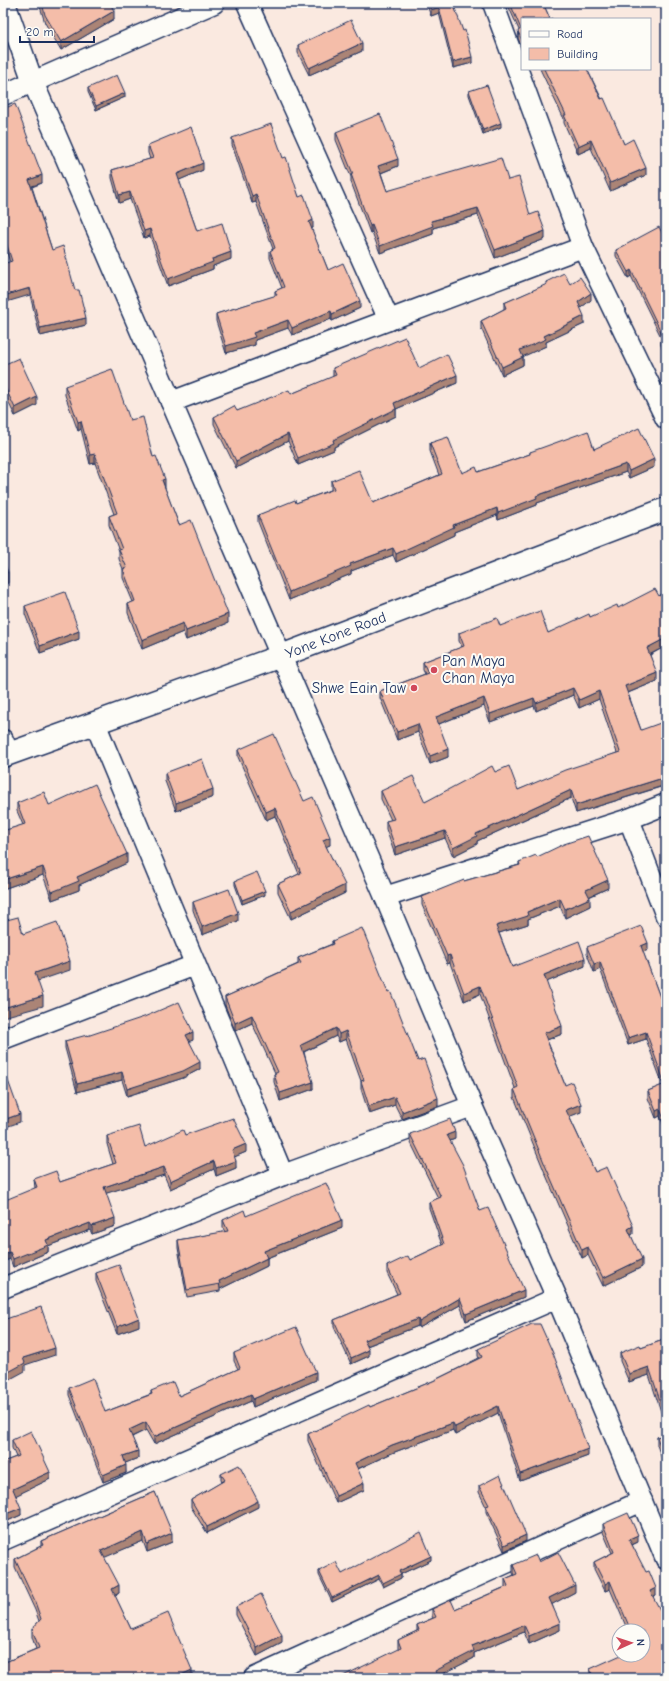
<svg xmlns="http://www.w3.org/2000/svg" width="669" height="1681" font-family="'Comic Neue',sans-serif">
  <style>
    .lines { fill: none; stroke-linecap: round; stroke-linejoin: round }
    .minor-casing { stroke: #1b2f5e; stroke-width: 23 }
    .tertiary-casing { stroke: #1b2f5e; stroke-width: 25 }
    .minor { stroke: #fdfcf7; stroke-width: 20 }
    .tertiary { stroke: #fdfcf7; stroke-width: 22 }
    .wall { fill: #d2a391; stroke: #1b2f5e }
    .shaded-wall { fill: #ab8476; stroke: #1b2f5e }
    .building { fill: #f4bda9; stroke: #1b2f5e }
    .poi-dot { fill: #d1495b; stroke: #fdfcf7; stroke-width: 1.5 }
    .labels { text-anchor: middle; stroke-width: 4; stroke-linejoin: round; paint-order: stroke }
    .street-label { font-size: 15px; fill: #1b2f5e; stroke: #fdfcf7 }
    .poi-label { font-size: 15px; fill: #1b2f5e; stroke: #fdfcf7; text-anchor: start }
  </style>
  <rect width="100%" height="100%" fill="#fae9e0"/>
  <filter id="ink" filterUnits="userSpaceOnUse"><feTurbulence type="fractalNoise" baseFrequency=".025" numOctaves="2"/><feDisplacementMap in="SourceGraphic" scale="8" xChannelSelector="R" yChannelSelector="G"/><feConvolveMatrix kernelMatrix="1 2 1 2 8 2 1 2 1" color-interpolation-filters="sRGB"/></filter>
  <g filter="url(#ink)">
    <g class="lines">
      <defs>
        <g id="minor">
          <path d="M 5,3 L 33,82 L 385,897 L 472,1106 L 557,1298 L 666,1559"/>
          <path d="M 247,3 L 389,320"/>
          <path d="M 493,3 L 583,247 L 666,419"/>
          <path d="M 3,95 L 214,3"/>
          <path d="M 171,402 L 583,247"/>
          <path d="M 95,723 L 283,1175"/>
          <path d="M 3,740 L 9,754"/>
          <path d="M 629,819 L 666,916"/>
          <path d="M 385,897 L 629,819 L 666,804"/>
          <path d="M 3,1039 L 195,965"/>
          <path d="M 3,1288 L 283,1175 L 472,1106"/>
          <path d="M 3,1540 L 557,1298"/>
          <path d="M 254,1678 L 642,1501"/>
        </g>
        <g id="tertiary">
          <path id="s1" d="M 3,756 L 281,656 L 666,509"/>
        </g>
      </defs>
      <use href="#minor" class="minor-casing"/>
      <use href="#tertiary" class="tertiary-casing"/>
      <use href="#minor" class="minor"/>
      <use href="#tertiary" class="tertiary"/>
    </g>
    <g class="wall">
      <path d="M 39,3 L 110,3 L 114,19 L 61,50 L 45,23 Z"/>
      <path d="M 426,3 L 453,3 L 472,63 L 453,68 L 439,13 L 431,16 Z"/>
      <path d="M 507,3 L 543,3 L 550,19 L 522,19 L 522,48 L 518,38 L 519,30 Z"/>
      <path d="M 298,45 L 362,51 L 309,75 L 298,53 Z"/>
      <path d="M 540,69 L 587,69 L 624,144 L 646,175 L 610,191 L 591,148 L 578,154 L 564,123 L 564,119 Z"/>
      <path d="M 88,88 L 125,97 L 96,110 L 88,92 Z"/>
      <path d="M 469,91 L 501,127 L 483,134 L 469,95 Z"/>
      <path d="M 3,109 L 42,183 L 32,187 L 52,250 L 86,325 L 40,336 L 30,295 L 10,262 L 3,241 Z"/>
      <path d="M 336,132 L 398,166 L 381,173 L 387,191 L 508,180 L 545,239 L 495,258 L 478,215 L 433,228 L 433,234 L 380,253 L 372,232 L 370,233 L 351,182 L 351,177 L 336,140 Z"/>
      <path d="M 232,138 L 283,158 L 299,197 L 313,228 L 311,228 L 328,270 L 360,308 L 332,321 L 331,319 L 292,335 L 288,328 L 255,340 L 255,345 L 226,353 L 216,321 L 216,314 L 275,296 L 275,291 L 282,288 L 270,258 L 270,251 L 273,249 L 256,202 L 252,203 L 232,145 Z"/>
      <path d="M 148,145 L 203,170 L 179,180 L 197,231 L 231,259 L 213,266 L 213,269 L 168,286 L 150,236 L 144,238 L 130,199 L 119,203 L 112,178 L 112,170 L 150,159 L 148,153 Z"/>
      <path d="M 666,240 L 666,358 L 661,345 L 661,339 L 662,339 L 631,276 L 628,278 L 616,256 L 616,250 Z"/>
      <path d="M 546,282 L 570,284 L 591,300 L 580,308 L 584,324 L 546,342 L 546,346 L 523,356 L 523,365 L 502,375 L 481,328 L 481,321 L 504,309 L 504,303 L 546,285 Z"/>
      <path d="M 3,365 L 37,405 L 15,416 L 3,391 Z"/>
      <path d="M 333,368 L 419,368 L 457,383 L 396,409 L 396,416 L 334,447 L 334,450 L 298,465 L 288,441 L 236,468 L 214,424 L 214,417 L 237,411 L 291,394 L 333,377 Z"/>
      <path d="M 65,386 L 130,420 L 153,457 L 179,525 L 228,623 L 186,640 L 183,632 L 142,649 L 128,613 L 128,604 L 133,602 L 123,578 L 123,569 L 119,559 L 119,551 L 109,525 L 109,516 L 114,514 L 95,463 L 90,464 L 81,429 L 78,431 L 65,395 Z"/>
      <path d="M 430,443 L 462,473 L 478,472 L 530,454 L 530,452 L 594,449 L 654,467 L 629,478 L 626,472 L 537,503 L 537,505 L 498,520 L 497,515 L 454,532 L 454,535 L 396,562 L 393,555 L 351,571 L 351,574 L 289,600 L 258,522 L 258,515 L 296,503 L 331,490 L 331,481 L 373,503 L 439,475 L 430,451 Z"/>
      <path d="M 666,592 L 666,646 L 650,655 L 657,681 L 628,693 L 641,730 L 664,786 L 576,813 L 571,798 L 477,841 L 477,844 L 453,856 L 445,838 L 395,855 L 386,829 L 386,821 L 391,820 L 381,799 L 381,791 L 425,802 L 495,772 L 518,790 L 617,753 L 599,699 L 579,708 L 573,695 L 536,711 L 534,706 L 490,722 L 484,706 L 439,724 L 448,757 L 430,764 L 418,732 L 397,740 L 380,698 L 380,691 L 425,674 L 423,670 L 423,662 L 462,647 L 459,641 L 459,633 L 500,626 L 548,633 L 590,617 L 659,596 Z"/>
      <path d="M 25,606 L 79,639 L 40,653 L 25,614 Z"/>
      <path d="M 238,750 L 304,801 L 330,845 L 326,846 L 345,893 L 291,919 L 278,892 L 278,884 L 299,874 L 275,816 L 266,820 L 238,757 Z"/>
      <path d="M 165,773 L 213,797 L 176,811 L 165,781 Z"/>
      <path d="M 17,803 L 49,805 L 127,863 L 79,885 L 79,890 L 52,900 L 43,875 L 3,889 L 3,831 L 23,825 L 17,811 Z"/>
      <path d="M 537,857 L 608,888 L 589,897 L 590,906 L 565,918 L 560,906 L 528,919 L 528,924 L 499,933 L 512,967 L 585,966 L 546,982 L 562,1034 L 547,1040 L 565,1085 L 581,1112 L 569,1116 L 595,1172 L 633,1234 L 631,1235 L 642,1267 L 603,1286 L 588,1255 L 582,1258 L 545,1173 L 514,1097 L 514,1089 L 515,1088 L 480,994 L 464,1001 L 450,963 L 447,964 L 422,905 L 422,897 L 464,881 L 519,865 L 519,862 Z"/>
      <path d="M 235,881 L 265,895 L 242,904 L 235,885 Z"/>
      <path d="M 193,902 L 238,921 L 202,935 L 193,910 Z"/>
      <path d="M 332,941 L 388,992 L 418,1061 L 438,1106 L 402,1119 L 395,1105 L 369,1114 L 361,1089 L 361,1081 L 346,1039 L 339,1042 L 336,1036 L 304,1052 L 313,1089 L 280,1101 L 274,1082 L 274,1074 L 275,1073 L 252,1023 L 235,1031 L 225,1005 L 225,997 L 298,964 L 298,958 L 332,944 Z"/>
      <path d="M 587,947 L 648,950 L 643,952 L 661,1000 L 666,1011 L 666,1132 L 660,1116 L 656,1118 L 648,1098 L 648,1091 L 663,1085 L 646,1039 L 628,1045 L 600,969 L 594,972 L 587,954 Z"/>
      <path d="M 87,1036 L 193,1040 L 189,1041 L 200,1069 L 183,1078 L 127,1096 L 122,1080 L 77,1092 L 65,1048 L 65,1041 Z"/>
      <path d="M 410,1134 L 455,1139 L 450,1141 L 480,1211 L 524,1297 L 466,1321 L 460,1305 L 419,1328 L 418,1326 L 367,1346 L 369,1356 L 351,1364 L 334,1327 L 334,1320 L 397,1294 L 387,1273 L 387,1266 L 410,1260 L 442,1245 L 429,1208 L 429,1202 L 438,1198 L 410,1141 Z"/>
      <path d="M 185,1135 L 246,1152 L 234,1157 L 236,1168 L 216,1176 L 214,1169 L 170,1189 L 164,1175 L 106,1193 L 115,1226 L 92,1234 L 90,1230 L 48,1246 L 48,1252 L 13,1267 L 10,1259 L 3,1262 L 35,1188 L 34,1179 L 60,1182 L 113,1164 L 107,1144 L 107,1136 L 145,1147 Z"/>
      <path d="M 246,1216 L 342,1228 L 267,1258 L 267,1266 L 220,1289 L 220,1291 L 187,1297 L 178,1248 L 178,1240 L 225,1232 L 223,1228 L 223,1220 Z"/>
      <path d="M 96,1273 L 139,1326 L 117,1334 L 96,1281 Z"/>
      <path d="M 666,1339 L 666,1427 L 649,1375 L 629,1382 L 620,1361 L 620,1353 L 641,1348 Z"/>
      <path d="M 478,1349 L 588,1456 L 520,1481 L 498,1413 L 455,1435 L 453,1430 L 392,1453 L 358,1469 L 364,1490 L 336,1503 L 308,1441 L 308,1434 L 370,1407 L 433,1381 L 479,1358 L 478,1356 Z"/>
      <path d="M 234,1353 L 316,1380 L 253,1407 L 251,1401 L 154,1444 L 146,1430 L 132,1437 L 138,1458 L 125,1463 L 126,1473 L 103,1482 L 69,1395 L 69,1388 L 105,1412 L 151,1394 L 151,1391 L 179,1396 L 238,1369 L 234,1361 Z"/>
      <path d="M 666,1434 L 665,1468 L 657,1445 L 657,1437 Z"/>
      <path d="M 12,1440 L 50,1479 L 16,1495 L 21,1515 L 3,1523 L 3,1462 L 16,1457 L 12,1448 Z"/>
      <path d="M 221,1474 L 258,1507 L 207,1533 L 191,1507 L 191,1500 L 222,1482 L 221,1480 Z"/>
      <path d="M 479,1486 L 526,1541 L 504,1551 L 486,1512 L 486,1507 L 479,1492 Z"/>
      <path d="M 155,1492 L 172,1542 L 147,1552 L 143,1541 L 104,1557 L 119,1593 L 115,1596 L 131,1629 L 192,1678 L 5,1678 L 3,1673 L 3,1663 L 36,1649 L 32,1637 L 32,1629 L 39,1621 L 35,1610 L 15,1567 L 15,1559 L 41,1546 L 41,1541 Z"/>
      <path d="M 603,1524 L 638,1542 L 632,1545 L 656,1595 L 653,1597 L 666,1678 L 591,1678 L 590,1676 L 590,1669 L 643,1655 L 643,1631 L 628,1631 L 610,1589 L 605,1591 L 594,1569 L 594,1562 L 612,1553 L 603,1532 Z"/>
      <path d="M 431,1560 L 401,1574 L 401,1578 L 383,1587 L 379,1579 L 332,1602 L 319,1575 L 319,1571 L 342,1574 Z"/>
      <path d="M 539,1562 L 575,1592 L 552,1604 L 560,1630 L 529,1644 L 524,1632 L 474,1653 L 474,1658 L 438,1676 L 398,1649 L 398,1640 L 417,1631 L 417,1625 L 433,1618 L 432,1616 L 432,1609 L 455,1609 L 505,1587 L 505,1579 L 514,1575 L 513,1573 L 513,1565 Z"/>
      <path d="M 236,1607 L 282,1643 L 257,1656 L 236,1615 Z"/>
    </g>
    <g class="shaded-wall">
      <path d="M 439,7 L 439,13 L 431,16 L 431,10 Z"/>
      <path d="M 114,11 L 114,19 L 61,50 L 61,42 Z"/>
      <path d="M 362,43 L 362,51 L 309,75 L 309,68 Z"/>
      <path d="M 472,57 L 472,63 L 453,68 L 453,62 Z"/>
      <path d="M 125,93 L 125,97 L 96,110 L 96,106 Z"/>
      <path d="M 501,123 L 501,127 L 483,134 L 483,130 Z"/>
      <path d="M 591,140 L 591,148 L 578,154 L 578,146 Z"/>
      <path d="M 398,159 L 398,166 L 378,174 L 378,166 Z"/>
      <path d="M 203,163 L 203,170 L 177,181 L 177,174 Z"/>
      <path d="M 646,168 L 646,175 L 610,191 L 610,183 Z"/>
      <path d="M 42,175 L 42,183 L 29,187 L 29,180 Z"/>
      <path d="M 130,192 L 130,199 L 119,203 L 119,195 Z"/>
      <path d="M 256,194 L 256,202 L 252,203 L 252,196 Z"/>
      <path d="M 478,208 L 478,215 L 433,228 L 433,234 L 380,253 L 380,246 L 431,221 Z"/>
      <path d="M 313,220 L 313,228 L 309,229 L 309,222 Z"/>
      <path d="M 372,225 L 372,232 L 370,233 L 370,226 Z"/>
      <path d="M 150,229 L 150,236 L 144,238 L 144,231 Z"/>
      <path d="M 545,231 L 545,239 L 495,258 L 495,250 Z"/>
      <path d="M 231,252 L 231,259 L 213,266 L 213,269 L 168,286 L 168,279 L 212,259 Z"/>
      <path d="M 631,270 L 631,276 L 628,278 L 628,272 Z"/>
      <path d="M 30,288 L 30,295 L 3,303 L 3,296 Z"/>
      <path d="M 591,293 L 591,300 L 578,310 L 578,302 Z"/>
      <path d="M 360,301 L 360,308 L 332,321 L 332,314 Z"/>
      <path d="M 331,311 L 331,319 L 292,335 L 292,328 Z"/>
      <path d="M 584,316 L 584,324 L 546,342 L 546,346 L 520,358 L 520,350 L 544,336 Z"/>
      <path d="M 86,318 L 86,325 L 40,336 L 40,328 Z"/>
      <path d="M 288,320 L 288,328 L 255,340 L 255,345 L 226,353 L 226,346 L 253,333 Z"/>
      <path d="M 523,357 L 523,365 L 502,375 L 502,367 Z"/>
      <path d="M 457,375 L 457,383 L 396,409 L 396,416 L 334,447 L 334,450 L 298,465 L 298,458 L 333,440 L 394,403 Z"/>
      <path d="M 37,397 L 37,405 L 15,416 L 15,408 Z"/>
      <path d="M 81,421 L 81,429 L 78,431 L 78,422 Z"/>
      <path d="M 288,434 L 288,441 L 236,468 L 236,461 Z"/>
      <path d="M 95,454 L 95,463 L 90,464 L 90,455 Z"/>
      <path d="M 654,459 L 654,467 L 629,478 L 629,471 Z"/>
      <path d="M 626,464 L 626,472 L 537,503 L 537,505 L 498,520 L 498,513 L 536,496 Z"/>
      <path d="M 165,479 L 165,488 L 162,480 Z"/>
      <path d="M 497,508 L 497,515 L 454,532 L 454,535 L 396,562 L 396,554 L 453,525 Z"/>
      <path d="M 393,548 L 393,555 L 351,571 L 351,574 L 289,600 L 289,592 L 350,564 Z"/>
      <path d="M 8,572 L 8,583 L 3,585 L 3,574 Z"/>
      <path d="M 228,614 L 228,623 L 186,640 L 186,631 Z"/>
      <path d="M 183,623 L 183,632 L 142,649 L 142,640 Z"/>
      <path d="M 79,631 L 79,639 L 40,653 L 40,646 Z"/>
      <path d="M 666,638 L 666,646 L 647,656 L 647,648 Z"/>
      <path d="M 657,673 L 657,681 L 625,694 L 625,686 Z"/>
      <path d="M 573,688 L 573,695 L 536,711 L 536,703 Z"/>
      <path d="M 599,691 L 599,699 L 579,708 L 579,700 Z"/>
      <path d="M 484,698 L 484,706 L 436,725 L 436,717 Z"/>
      <path d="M 534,698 L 534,706 L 490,722 L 490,714 Z"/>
      <path d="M 418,724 L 418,732 L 397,740 L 397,732 Z"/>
      <path d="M 448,749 L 448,757 L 430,764 L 430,756 Z"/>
      <path d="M 666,777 L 666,785 L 576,813 L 576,805 Z"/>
      <path d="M 213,789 L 213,797 L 176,811 L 176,803 Z"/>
      <path d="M 571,790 L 571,798 L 477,841 L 477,844 L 453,856 L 453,848 L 476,834 Z"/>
      <path d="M 275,808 L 275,816 L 266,820 L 266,812 Z"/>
      <path d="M 445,831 L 445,838 L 395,855 L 395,847 Z"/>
      <path d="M 330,837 L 330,845 L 323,848 L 323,840 Z"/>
      <path d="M 127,854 L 127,863 L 79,885 L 79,890 L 52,900 L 52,892 L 77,877 Z"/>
      <path d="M 43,867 L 43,875 L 3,889 L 3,880 Z"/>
      <path d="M 608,880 L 608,888 L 586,898 L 586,890 Z"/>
      <path d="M 345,885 L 345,893 L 291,919 L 291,911 Z"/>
      <path d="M 265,891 L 265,895 L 242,904 L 242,900 Z"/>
      <path d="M 560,898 L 560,906 L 528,919 L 528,924 L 496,934 L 496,926 L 527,912 Z"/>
      <path d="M 590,898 L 590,906 L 565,918 L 565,909 Z"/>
      <path d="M 238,913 L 238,921 L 202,935 L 202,927 Z"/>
      <path d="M 648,943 L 648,950 L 641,953 L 641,946 Z"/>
      <path d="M 450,955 L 450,963 L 447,964 L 447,956 Z"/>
      <path d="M 585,958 L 585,966 L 544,983 L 544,975 Z"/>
      <path d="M 70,961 L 70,970 L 35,982 L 35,973 Z"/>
      <path d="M 600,962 L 600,969 L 594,972 L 594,964 Z"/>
      <path d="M 480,986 L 480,994 L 464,1001 L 464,993 Z"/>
      <path d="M 43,996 L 43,1006 L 3,1017 L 3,1008 Z"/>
      <path d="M 252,1015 L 252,1023 L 235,1031 L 235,1023 Z"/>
      <path d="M 562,1026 L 562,1034 L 544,1041 L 544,1033 Z"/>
      <path d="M 336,1028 L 336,1036 L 301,1053 L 301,1045 Z"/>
      <path d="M 346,1031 L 346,1039 L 339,1042 L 339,1034 Z"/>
      <path d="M 193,1032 L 193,1040 L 186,1043 L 186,1035 Z"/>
      <path d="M 646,1032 L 646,1039 L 628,1045 L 628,1038 Z"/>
      <path d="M 200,1062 L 200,1069 L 183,1078 L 127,1096 L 127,1089 Z"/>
      <path d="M 122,1072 L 122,1080 L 77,1092 L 77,1084 Z"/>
      <path d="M 313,1082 L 313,1089 L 280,1101 L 280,1093 Z"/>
      <path d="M 395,1097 L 395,1105 L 369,1114 L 369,1106 Z"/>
      <path d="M 438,1098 L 438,1106 L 402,1119 L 402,1112 Z"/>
      <path d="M 581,1104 L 581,1112 L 566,1118 L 566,1110 Z"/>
      <path d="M 660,1109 L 660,1116 L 656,1118 L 656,1111 Z"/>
      <path d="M 20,1114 L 20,1122 L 3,1128 L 3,1120 Z"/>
      <path d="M 455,1132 L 455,1139 L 447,1142 L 447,1135 Z"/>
      <path d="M 246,1144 L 246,1152 L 232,1158 L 232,1150 Z"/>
      <path d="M 214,1161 L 214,1169 L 170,1189 L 170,1181 Z"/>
      <path d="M 236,1161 L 236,1168 L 216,1176 L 216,1168 Z"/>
      <path d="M 164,1167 L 164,1175 L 104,1194 L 104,1187 Z"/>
      <path d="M 115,1218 L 115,1226 L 92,1234 L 92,1226 Z"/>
      <path d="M 342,1220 L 342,1228 L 264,1259 L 264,1251 Z"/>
      <path d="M 90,1223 L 90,1230 L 48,1246 L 48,1252 L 13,1267 L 13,1259 L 46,1240 Z"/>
      <path d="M 633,1226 L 633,1234 L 628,1237 L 628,1229 Z"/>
      <path d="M 588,1247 L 588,1255 L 582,1258 L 582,1250 Z"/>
      <path d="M 10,1252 L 10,1259 L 3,1262 L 3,1254 Z"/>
      <path d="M 267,1258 L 267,1266 L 220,1289 L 219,1281 Z"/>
      <path d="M 642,1259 L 642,1267 L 603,1286 L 603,1278 Z"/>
      <path d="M 524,1290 L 524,1297 L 466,1321 L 466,1314 Z"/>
      <path d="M 460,1298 L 460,1305 L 419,1328 L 419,1322 Z"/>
      <path d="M 139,1318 L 139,1326 L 117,1334 L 117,1327 Z"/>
      <path d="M 418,1319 L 418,1326 L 364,1347 L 364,1340 Z"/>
      <path d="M 55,1348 L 55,1355 L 25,1365 L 25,1371 L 3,1383 L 3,1375 L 23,1358 Z"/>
      <path d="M 369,1350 L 369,1356 L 351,1364 L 351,1358 Z"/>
      <path d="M 649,1367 L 649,1375 L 629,1382 L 629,1374 Z"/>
      <path d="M 316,1372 L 316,1380 L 253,1407 L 253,1399 Z"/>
      <path d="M 251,1394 L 251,1401 L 154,1444 L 154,1437 Z"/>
      <path d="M 498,1406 L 498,1413 L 455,1435 L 455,1427 Z"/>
      <path d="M 146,1422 L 146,1430 L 129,1438 L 129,1430 Z"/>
      <path d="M 453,1423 L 453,1430 L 392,1453 L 355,1470 L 355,1463 L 392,1445 Z"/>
      <path d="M 588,1449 L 588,1456 L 520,1481 L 520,1474 Z"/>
      <path d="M 138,1451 L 138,1458 L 123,1464 L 123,1456 Z"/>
      <rect x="665" y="1460" width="1" height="8"/>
      <path d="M 126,1465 L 126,1473 L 103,1482 L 103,1475 Z"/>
      <path d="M 50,1472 L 50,1479 L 13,1497 L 13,1489 Z"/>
      <path d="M 364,1483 L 364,1490 L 336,1503 L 336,1496 Z"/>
      <path d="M 258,1501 L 258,1507 L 207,1533 L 207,1527 Z"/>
      <path d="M 21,1508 L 21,1515 L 3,1523 L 3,1515 Z"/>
      <path d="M 143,1532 L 143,1541 L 101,1559 L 101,1551 Z"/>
      <path d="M 172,1533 L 172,1542 L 147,1552 L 147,1544 Z"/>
      <path d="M 526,1535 L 526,1541 L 504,1551 L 504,1545 Z"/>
      <path d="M 638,1535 L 638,1542 L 629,1546 L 629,1539 Z"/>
      <path d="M 431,1556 L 431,1560 L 401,1574 L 401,1578 L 383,1587 L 383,1583 L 399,1571 Z"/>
      <path d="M 379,1575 L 379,1579 L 332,1602 L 332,1598 Z"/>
      <path d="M 610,1581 L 610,1589 L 605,1591 L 605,1584 Z"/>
      <path d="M 119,1585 L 119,1593 L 112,1597 L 112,1589 Z"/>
      <path d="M 575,1585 L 575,1592 L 549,1606 L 549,1598 Z"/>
      <path d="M 656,1588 L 656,1595 L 650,1598 L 650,1591 Z"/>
      <path d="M 560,1623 L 560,1630 L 529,1644 L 529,1636 Z"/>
      <path d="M 524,1625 L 524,1632 L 474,1653 L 474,1658 L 435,1678 L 435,1671 L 472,1646 Z"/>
      <path d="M 282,1635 L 282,1643 L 257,1656 L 257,1648 Z"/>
      <path d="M 192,1670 L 192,1678 L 174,1678 Z"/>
    </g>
    <g class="building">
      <path d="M 42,3 L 110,3 L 114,11 L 61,42 L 45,15 Z"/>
      <path d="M 428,3 L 453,3 L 463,31 L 465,30 L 472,57 L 453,62 L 439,7 L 431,10 Z"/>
      <path d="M 510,3 L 543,3 L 550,19 L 552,18 L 552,19 L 522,19 L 522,41 L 518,31 L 521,29 Z"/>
      <path d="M 351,20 L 362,43 L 309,68 L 298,45 Z"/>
      <path d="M 544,69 L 587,69 L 601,99 L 604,98 L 624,144 L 633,139 L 646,168 L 610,183 L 591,140 L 578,146 L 564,115 L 566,115 Z"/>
      <path d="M 117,75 L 125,93 L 96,106 L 88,88 Z"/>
      <path d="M 487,85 L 501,123 L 483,130 L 469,91 Z"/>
      <path d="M 15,104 L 42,175 L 29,180 L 52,250 L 63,246 L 75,290 L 79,290 L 86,318 L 40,328 L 30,288 L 3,296 L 3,264 L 12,261 L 3,233 L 3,109 Z"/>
      <path d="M 380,114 L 398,159 L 378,166 L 387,191 L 501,158 L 508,180 L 519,177 L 530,215 L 538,212 L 545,231 L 495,250 L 478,208 L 431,221 L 433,226 L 380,246 L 372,225 L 370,226 L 351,174 L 353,174 L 336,132 Z"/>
      <path d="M 271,124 L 283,158 L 286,157 L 299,197 L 304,195 L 313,220 L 309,222 L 328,270 L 343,263 L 360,301 L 332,314 L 331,311 L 292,328 L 288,320 L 253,333 L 255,337 L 226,346 L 216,314 L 277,295 L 275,291 L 284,287 L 270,251 L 275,248 L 256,194 L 252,196 L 232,138 Z"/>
      <path d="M 191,127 L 203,163 L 177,174 L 197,231 L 222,223 L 231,252 L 212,259 L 213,262 L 168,279 L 150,229 L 144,231 L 130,192 L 119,195 L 112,170 L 153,158 L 148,145 Z"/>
      <path d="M 659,227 L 666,240 L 666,351 L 661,339 L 664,338 L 631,270 L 628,272 L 616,250 Z"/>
      <path d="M 564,273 L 570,284 L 580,277 L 591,293 L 578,302 L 584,316 L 544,336 L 546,339 L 520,350 L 523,357 L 502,367 L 481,321 L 506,308 L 504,303 L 547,284 L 546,282 Z"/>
      <path d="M 405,337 L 419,368 L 447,354 L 457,375 L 394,403 L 396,409 L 333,440 L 334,443 L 298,458 L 288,434 L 236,461 L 214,417 L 234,406 L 237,411 L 289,390 L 291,394 L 336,375 L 333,368 Z"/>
      <path d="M 19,358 L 37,397 L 15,408 L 3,383 L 3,365 Z"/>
      <path d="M 112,369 L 130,420 L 143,417 L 153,457 L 156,456 L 165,479 L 162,480 L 179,525 L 191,520 L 228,614 L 186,631 L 183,623 L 142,640 L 128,604 L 135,601 L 123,569 L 127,568 L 119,550 L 122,549 L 109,516 L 117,513 L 95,454 L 90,455 L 81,421 L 78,422 L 65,386 Z"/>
      <path d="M 639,428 L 654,459 L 629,471 L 626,464 L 536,496 L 537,498 L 498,513 L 497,508 L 453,525 L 454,527 L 396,554 L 393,548 L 350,564 L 351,566 L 289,592 L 258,515 L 295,500 L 296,503 L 334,489 L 331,481 L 359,470 L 373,503 L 442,474 L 430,443 L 448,437 L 462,473 L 476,467 L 478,472 L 530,454 L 530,452 L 588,431 L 594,449 Z"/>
      <path d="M 3,560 L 8,572 L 3,574 Z"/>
      <path d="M 655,589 L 659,596 L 666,592 L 666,638 L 647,648 L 657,673 L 625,686 L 641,730 L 666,721 L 666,777 L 576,805 L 571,790 L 476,834 L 477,836 L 453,848 L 445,831 L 395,847 L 386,821 L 394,819 L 381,791 L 413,776 L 425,802 L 492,766 L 495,772 L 509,766 L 518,790 L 565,770 L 620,752 L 599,691 L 579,700 L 573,688 L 536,703 L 534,698 L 490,714 L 484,698 L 436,717 L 448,749 L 430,756 L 418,724 L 397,732 L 380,691 L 428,673 L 423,662 L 464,646 L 459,633 L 497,618 L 500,626 L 540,611 L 548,633 L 589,614 L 590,617 L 617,605 L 618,608 Z"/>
      <path d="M 65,592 L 79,631 L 40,646 L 25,606 Z"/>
      <path d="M 274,734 L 304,801 L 313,797 L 330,837 L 323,840 L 345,885 L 291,911 L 278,884 L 301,873 L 275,808 L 266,812 L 238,750 Z"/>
      <path d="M 202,759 L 213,789 L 176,803 L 165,773 Z"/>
      <path d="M 95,784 L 127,854 L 77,877 L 79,881 L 52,892 L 43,867 L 3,880 L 3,831 L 25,824 L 17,803 L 44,792 L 49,805 Z"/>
      <path d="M 588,836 L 608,880 L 586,890 L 590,898 L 565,909 L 560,898 L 527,912 L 528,916 L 496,926 L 512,967 L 579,941 L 585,958 L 544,975 L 562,1026 L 544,1033 L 565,1085 L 572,1082 L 581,1104 L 566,1110 L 595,1172 L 607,1167 L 633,1226 L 628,1229 L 642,1259 L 603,1278 L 588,1247 L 582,1250 L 545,1165 L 514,1089 L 518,1087 L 480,986 L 464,993 L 450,955 L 447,956 L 422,897 L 464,880 L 464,881 L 520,865 L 519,862 L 536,855 L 537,857 L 564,844 Z"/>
      <path d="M 257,872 L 265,891 L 242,900 L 235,881 Z"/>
      <path d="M 229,889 L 238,913 L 202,927 L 193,902 Z"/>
      <path d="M 18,917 L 23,934 L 57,922 L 70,961 L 35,973 L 43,996 L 3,1008 L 3,921 Z"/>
      <path d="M 641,926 L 648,943 L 641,946 L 661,1000 L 662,999 L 666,1011 L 666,1124 L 660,1109 L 656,1111 L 648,1091 L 665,1084 L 646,1032 L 628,1038 L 600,962 L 594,964 L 587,947 Z"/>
      <path d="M 362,928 L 388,992 L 390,991 L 399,1012 L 418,1061 L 424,1059 L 438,1098 L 402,1112 L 395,1097 L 369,1106 L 361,1081 L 364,1080 L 346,1031 L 339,1034 L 336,1028 L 301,1045 L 313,1082 L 280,1093 L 274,1074 L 278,1072 L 252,1015 L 235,1023 L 225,997 L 301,963 L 298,958 L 333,944 L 332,941 Z"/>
      <path d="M 179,1002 L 193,1032 L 186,1035 L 200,1062 L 183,1071 L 127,1089 L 122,1072 L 77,1084 L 65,1041 L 87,1035 L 87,1036 L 144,1017 Z"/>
      <path d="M 6,1075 L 20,1114 L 3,1120 L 3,1076 Z"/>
      <path d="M 233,1118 L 246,1144 L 232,1150 L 236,1161 L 216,1168 L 214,1161 L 170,1181 L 164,1167 L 104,1187 L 115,1218 L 92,1226 L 90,1223 L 46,1240 L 48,1245 L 13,1259 L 10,1252 L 3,1254 L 3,1201 L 37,1187 L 34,1179 L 56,1171 L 60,1182 L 116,1163 L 107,1136 L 139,1126 L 145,1147 L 183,1130 L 185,1135 Z"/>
      <path d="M 450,1119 L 455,1132 L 447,1135 L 463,1165 L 480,1211 L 488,1208 L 524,1290 L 466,1314 L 460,1298 L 419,1322 L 418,1319 L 364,1340 L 369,1350 L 351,1358 L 334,1320 L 400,1293 L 387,1266 L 408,1256 L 410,1260 L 444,1244 L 429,1202 L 441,1197 L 410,1134 Z"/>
      <path d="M 326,1183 L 342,1220 L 264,1251 L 267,1258 L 219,1281 L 220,1284 L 187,1290 L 178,1240 L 228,1231 L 223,1220 L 244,1210 L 246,1216 Z"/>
      <path d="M 119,1265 L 139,1318 L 117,1327 L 96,1273 Z"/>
      <path d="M 41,1307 L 55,1348 L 23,1358 L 25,1363 L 3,1375 L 3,1320 Z"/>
      <path d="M 532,1324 L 540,1324 L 553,1353 L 588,1449 L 520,1474 L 498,1406 L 455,1427 L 453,1423 L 392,1445 L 355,1463 L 364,1483 L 336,1496 L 308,1434 L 369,1405 L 370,1407 L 433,1381 L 482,1357 L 478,1349 Z"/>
      <path d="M 296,1327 L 316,1372 L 253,1399 L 251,1394 L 154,1437 L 146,1422 L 129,1430 L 138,1451 L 123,1456 L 126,1465 L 103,1475 L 69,1388 L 93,1378 L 105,1412 L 152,1394 L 151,1391 L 173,1382 L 179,1396 L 240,1368 L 234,1353 Z"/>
      <path d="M 666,1339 L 666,1419 L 649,1367 L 629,1374 L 620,1353 L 640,1345 L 641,1348 Z"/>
      <path d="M 31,1431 L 50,1472 L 13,1489 L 21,1508 L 3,1515 L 3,1462 L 19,1456 L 12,1440 Z"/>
      <path d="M 666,1434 L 666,1460 L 665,1460 L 657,1437 Z"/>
      <path d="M 239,1465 L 258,1501 L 207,1527 L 191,1500 L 225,1480 L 221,1474 Z"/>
      <path d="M 500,1475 L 526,1535 L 504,1545 L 486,1506 L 489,1505 L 479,1486 Z"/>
      <path d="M 155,1492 L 172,1533 L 147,1544 L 143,1532 L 101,1551 L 119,1585 L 112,1589 L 131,1629 L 168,1613 L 192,1670 L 174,1678 L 9,1678 L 3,1665 L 3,1663 L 39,1648 L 32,1629 L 41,1619 L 35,1602 L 15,1559 L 43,1545 L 41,1541 Z"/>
      <path d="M 628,1513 L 638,1535 L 629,1539 L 646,1572 L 649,1571 L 656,1588 L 650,1591 L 666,1621 L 666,1678 L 594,1678 L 590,1669 L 621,1655 L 643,1655 L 643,1631 L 631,1631 L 610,1581 L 605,1584 L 594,1562 L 614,1552 L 603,1524 Z"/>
      <path d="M 421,1532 L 431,1556 L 399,1571 L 401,1574 L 383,1583 L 379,1575 L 332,1598 L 319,1571 L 336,1562 L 342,1574 Z"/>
      <path d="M 558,1552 L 575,1585 L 549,1598 L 560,1623 L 529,1636 L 524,1625 L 472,1646 L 474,1651 L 435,1671 L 438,1678 L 339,1678 L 401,1648 L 398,1640 L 419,1630 L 417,1625 L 436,1617 L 432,1609 L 451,1600 L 455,1609 L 508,1586 L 505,1579 L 517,1574 L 513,1565 L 536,1555 L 539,1562 Z"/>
      <path d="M 261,1594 L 282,1635 L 257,1648 L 236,1607 Z"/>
    </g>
  </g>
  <g class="poi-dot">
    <circle cx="434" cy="670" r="4"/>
    <circle cx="414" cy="688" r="4"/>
  </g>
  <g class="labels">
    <g class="street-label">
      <text dy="5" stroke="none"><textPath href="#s1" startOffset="354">Yone Kone Road</textPath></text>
    </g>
    <g class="poi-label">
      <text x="442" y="666">Pan Maya<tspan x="442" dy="17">Chan Maya</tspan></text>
      <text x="406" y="693" text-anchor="end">Shwe Eain Taw</text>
    </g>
  </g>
  <rect width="669" height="1681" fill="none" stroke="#fdfcf7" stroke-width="16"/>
  <rect x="8" y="8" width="653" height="1665" fill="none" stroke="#1b2f5e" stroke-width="1.5" filter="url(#ink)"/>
  <rect x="521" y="18" width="130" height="52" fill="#fdfcf7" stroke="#a3aaba"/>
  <rect x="529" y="31" width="20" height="6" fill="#fdfcf7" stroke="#a3aaba"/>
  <text x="557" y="38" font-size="12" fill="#1b2f5e">Road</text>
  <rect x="529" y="48" width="20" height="12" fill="#f4bda9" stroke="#a3aaba"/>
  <text x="557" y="58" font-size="12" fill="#1b2f5e">Building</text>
  <g transform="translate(631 1643) rotate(87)"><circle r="19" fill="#fdfcf7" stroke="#a3aaba"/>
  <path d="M0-3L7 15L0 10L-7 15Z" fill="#d1495b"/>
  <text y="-6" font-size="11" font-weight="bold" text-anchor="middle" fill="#1b2f5e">N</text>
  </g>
  <path d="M20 36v6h74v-6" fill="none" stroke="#1b2f5e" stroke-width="2"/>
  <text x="26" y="36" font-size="12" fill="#1b2f5e" stroke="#fdfcf7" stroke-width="3" paint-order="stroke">20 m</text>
</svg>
